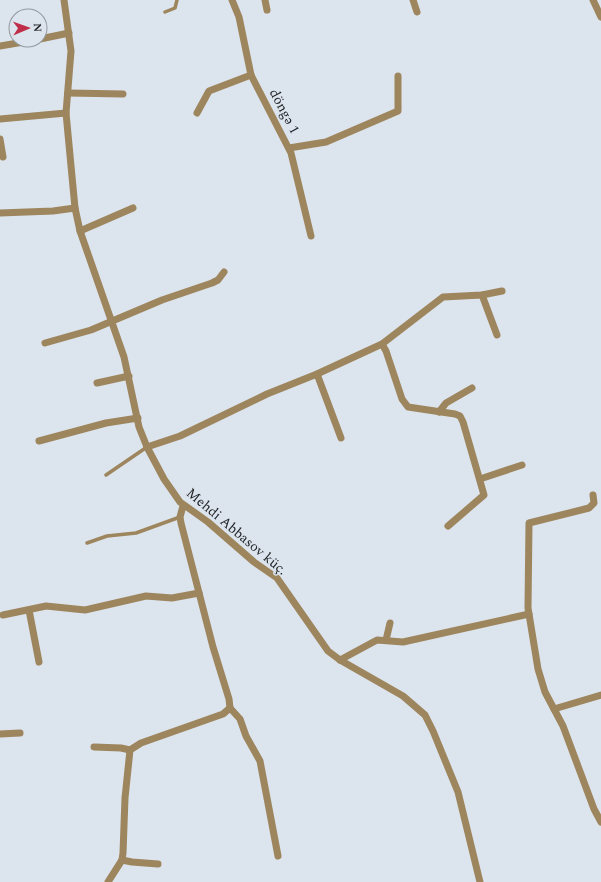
<svg xmlns="http://www.w3.org/2000/svg" width="601" height="882" font-family="Spectral,serif">
  <style>
    .lines { fill: none; stroke-linecap: round; stroke-linejoin: round }
    .service { stroke: #9d855d; stroke-width: 3.5 }
    .minor { stroke: #9d855d; stroke-width: 7 }
    .labels { text-anchor: middle; stroke-width: 3; stroke-linejoin: round; paint-order: stroke }
    .street-label { font-size: 14px; fill: #222528; stroke: #dce4ed }
  </style>
  <rect width="100%" height="100%" fill="#dce4ed"/>
  <g class="lines">
    <g class="service">
      <path d="M 165,12 L 175,8 L 177,0"/>
      <path d="M 106,475 L 147,447"/>
      <path d="M 87,543 L 107,536 L 136,533 L 180,517"/>
    </g>
    <g class="minor">
      <path d="M 64,0 L 71,51 L 66,113 L 75,208 L 80,231 L 124,357 L 139,427 L 147,447 L 164,479 L 180,502 L 208,522 L 254,562 L 277,578 L 328,651 L 340,660 L 403,696 L 425,715 L 433,731 L 458,792 L 480,882"/>
      <path d="M 232,0 L 239,17 L 251,75 L 291,153 L 311,236"/>
      <path d="M 265,0 L 267,10"/>
      <path d="M 413,0 L 417,12"/>
      <path d="M 593,0 L 601,17"/>
      <path d="M 40,39 L 69,33"/>
      <path d="M 0,46 L 35,40"/>
      <path d="M 68,93 L 123,94"/>
      <path d="M 197,113 L 209,91 L 251,75"/>
      <path d="M 0,119 L 66,113"/>
      <path d="M 0,139 L 3,157"/>
      <path d="M 289,148 L 326,142 L 398,111 L 398,76"/>
      <path d="M 0,213 L 53,211 L 75,208"/>
      <path d="M 80,231 L 133,208"/>
      <path d="M 482,295 L 497,335"/>
      <path d="M 45,343 L 91,330 L 162,300 L 212,283 L 218,280 L 224,272"/>
      <path d="M 382,344 L 386,351 L 402,399 L 408,407 L 455,414 L 460,416 L 463,422 L 484,495 L 448,526"/>
      <path d="M 317,374 L 341,438"/>
      <path d="M 97,383 L 129,376"/>
      <path d="M 439,412 L 446,403 L 472,388"/>
      <path d="M 39,441 L 106,423 L 138,418"/>
      <path d="M 147,447 L 180,436 L 267,394 L 317,374 L 382,344 L 443,297 L 482,295 L 502,291"/>
      <path d="M 480,479 L 522,465"/>
      <path d="M 593,495 L 594,503 L 589,508 L 529,523 L 528,608 L 538,669 L 545,692 L 563,726 L 594,809 L 601,822"/>
      <path d="M 29,610 L 39,662"/>
      <path d="M 3,615 L 46,606 L 85,610 L 146,596 L 172,598 L 199,593"/>
      <path d="M 386,640 L 390,623"/>
      <path d="M 340,660 L 377,640 L 403,642 L 529,614"/>
      <path d="M 230,708 L 240,719 L 246,736 L 260,761 L 278,856"/>
      <path d="M 554,709 L 601,695"/>
      <path d="M 0,734 L 20,733"/>
      <path d="M 94,747 L 121,748 L 130,750"/>
      <path d="M 122,860 L 132,862 L 158,864"/>
      <path d="M 108,882 L 122,860 L 123,853 L 125,798 L 130,750 L 141,743 L 223,714 L 230,708 L 229,699 L 213,647 L 181,523 L 180,517 L 183,506"/>
    </g>
  </g>
  <g class="labels">
    <g class="street-label">
      <text transform="translate(285 111) rotate(62)" y="5">döngə 1</text>
      <text transform="translate(237 531) rotate(40)" y="5">Mehdi Abbasov küç.</text>
    </g>
  </g>
  <g transform="translate(28 28) rotate(88)"><circle r="19" fill="#dce4ed" stroke="#92989e"/>
  <path d="M0-3L7 15L0 10L-7 15Z" fill="#c02f49"/>
  <text y="-6" font-size="11" font-weight="bold" text-anchor="middle" fill="#222528">N</text>
  </g>
</svg>
